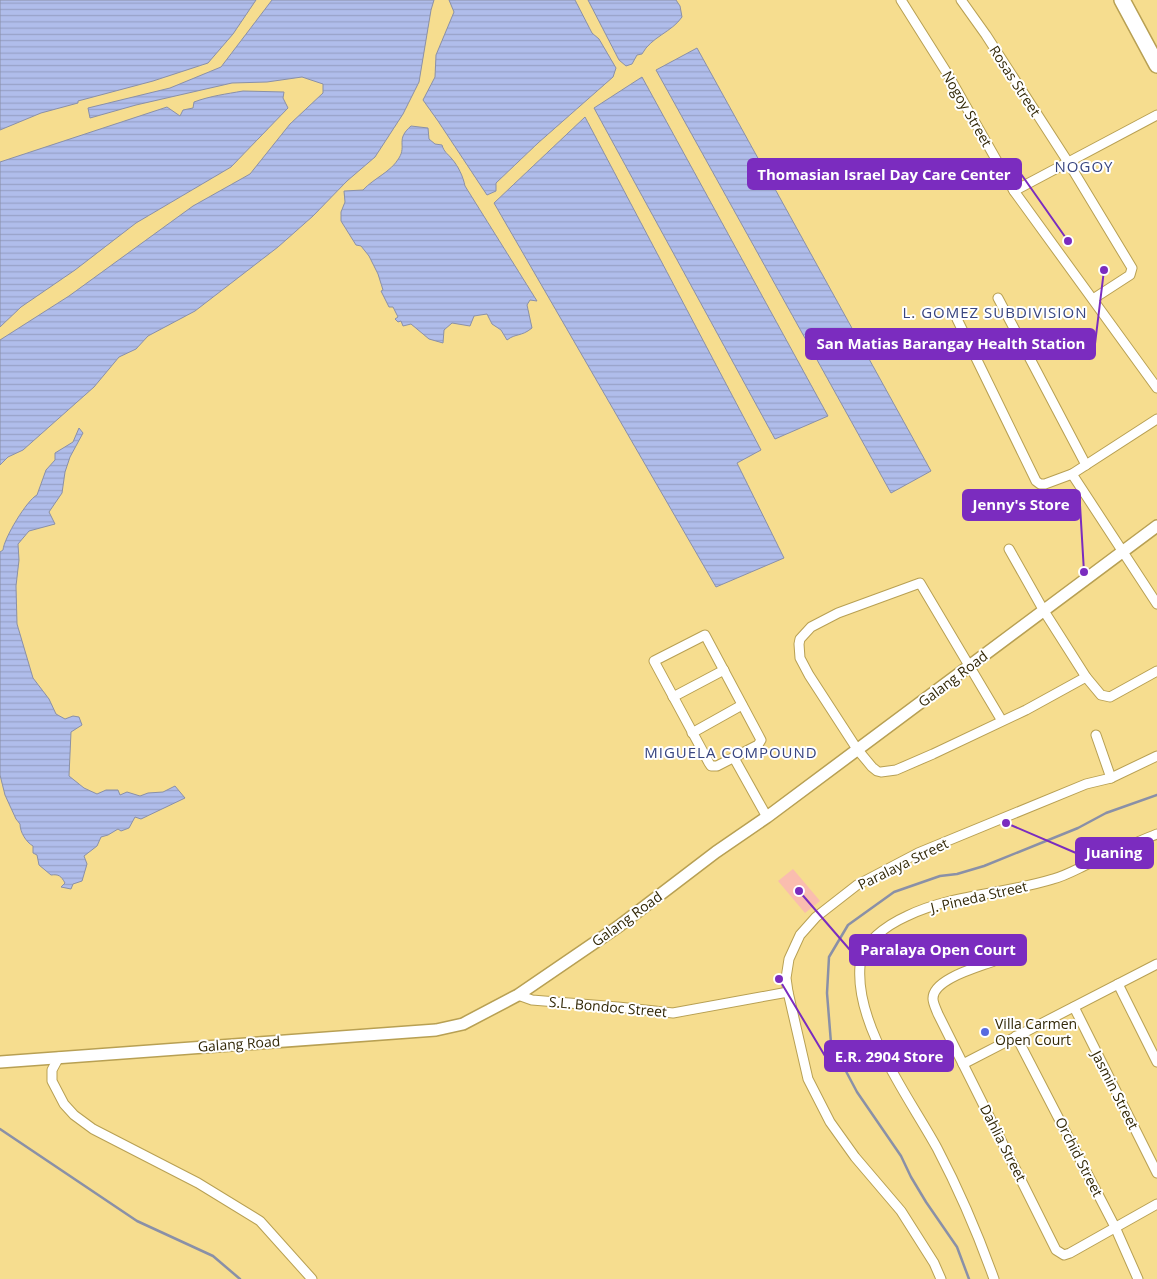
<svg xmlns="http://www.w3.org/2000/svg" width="1157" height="1279" font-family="'Open Sans',sans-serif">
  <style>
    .green { fill: #fabdaf }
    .water { fill: url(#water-rules); stroke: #8a90a7 }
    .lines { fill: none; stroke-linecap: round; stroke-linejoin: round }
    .stream { stroke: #8a90a7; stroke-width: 2.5 }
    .minor-casing { stroke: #b8a053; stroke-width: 11 }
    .tertiary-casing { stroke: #b8a053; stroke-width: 14 }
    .trunk-casing { stroke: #b8a053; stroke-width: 18 }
    .minor { stroke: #fff; stroke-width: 9 }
    .tertiary { stroke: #fff; stroke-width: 11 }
    .trunk { stroke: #fff; stroke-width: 15 }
    .poi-dot { fill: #576ae0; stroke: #fff; stroke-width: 2 }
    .labels { text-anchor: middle; stroke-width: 4; stroke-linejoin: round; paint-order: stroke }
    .street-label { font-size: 14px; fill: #322807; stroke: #fff }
    .poi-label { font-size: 14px; fill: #322807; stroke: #fff; text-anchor: start }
    .neighbourhood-label { font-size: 15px; letter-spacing: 1px; fill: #384580; stroke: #fff }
    .leader { fill: none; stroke: #7b2cbf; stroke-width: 2 }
    .callout-dot { fill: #7b2cbf; stroke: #fff; stroke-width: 2 }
    .callout { fill: #7b2cbf; stroke: #7b2cbf; stroke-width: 2 }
    .callout-label { font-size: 15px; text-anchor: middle; font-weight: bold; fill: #fff }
  </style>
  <defs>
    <pattern id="water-rules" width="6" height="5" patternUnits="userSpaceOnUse" patternTransform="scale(1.25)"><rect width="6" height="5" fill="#b0bdeb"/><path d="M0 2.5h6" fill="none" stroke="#98a2c8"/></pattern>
  </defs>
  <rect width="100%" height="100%" fill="#f6dd8f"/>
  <path class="green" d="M 793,869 L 820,901 L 805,913 L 778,881 Z"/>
  <g class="water">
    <path d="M 0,0 L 256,0 L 233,34 L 208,63 L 153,81 L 78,101 L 78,103 L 41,113 L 0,130 Z"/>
    <path d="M 272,0 L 434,0 L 431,10 L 419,82 L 403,114 L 375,157 L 347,181 L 313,216 L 278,247 L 195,311 L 148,336 L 136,349 L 119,357 L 94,387 L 23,450 L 8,457 L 0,465 L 0,340 L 69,296 L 193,206 L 250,174 L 290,124 L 323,93 L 323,84 L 302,77 L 267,82 L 232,83 L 136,105 L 90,118 L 88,108 L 170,88 L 221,67 Z"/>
    <path d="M 449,0 L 575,0 L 592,33 L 599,39 L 616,68 L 613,77 L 538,143 L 496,183 L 496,191 L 487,195 L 438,121 L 423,100 L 435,77 L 436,55 L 454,12 Z"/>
    <path d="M 588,0 L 676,0 L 680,6 L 682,17 C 672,32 651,37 642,54 L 637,55 L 632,64 L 626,66 L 619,60 Z"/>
    <path d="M 697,48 L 931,471 L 891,493 L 656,70 Z"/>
    <path d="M 642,77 L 828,416 L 775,439 L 594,108 Z"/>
    <path d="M 243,91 L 284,92 L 283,98 L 288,108 L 231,167 L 136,223 L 75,270 L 21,307 L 0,327 L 0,162 L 167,107 L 180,116 L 183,110 L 193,108 L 194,102 C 210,96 226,94 243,91 Z"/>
    <path d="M 585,117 L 761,450 L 737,463 L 784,558 L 716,587 L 494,203 Z"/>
    <path d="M 411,126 L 428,128 L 429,139 L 435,144 L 442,145 C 444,152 447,153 452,159 C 458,166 463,176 465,186 L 537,301 L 530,300 L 527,305 L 532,328 C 521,337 516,333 507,340 L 501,330 L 492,324 L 487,314 L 474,316 L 470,326 L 452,323 L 444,330 L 443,343 L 429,339 L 411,324 L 403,326 L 401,321 L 398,322 L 395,319 L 398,317 L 393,307 L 389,307 L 381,291 L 383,290 L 378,274 L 369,256 L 361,246 L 356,245 L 341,221 L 341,212 L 345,202 L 344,191 L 363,190 C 374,178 391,172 399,158 C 407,145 395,140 411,126 Z"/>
    <path d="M 79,428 L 83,433 L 70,457 L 65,472 L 62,493 L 49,512 L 55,524 L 29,531 L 18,544 L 19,560 L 16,586 L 17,624 L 33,678 L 49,699 L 56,714 L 65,719 L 73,716 L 79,717 L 82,725 L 71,732 L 69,776 L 84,788 L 97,794 L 106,790 L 118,790 L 120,795 L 127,792 L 140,796 L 148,793 L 163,792 L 175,786 L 185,798 L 141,819 L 135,817 L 129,828 L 121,831 L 118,829 L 108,835 L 101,837 L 97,846 L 84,856 L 87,864 L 82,881 L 73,884 L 71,889 L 61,887 L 65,883 C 61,876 59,874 51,875 L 39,865 L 37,855 L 33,853 L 33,846 C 26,842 20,832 20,824 L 16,819 L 5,795 L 0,775 L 0,552 L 3,550 C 4,538 27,500 37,495 L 46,470 L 55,460 L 55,453 L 73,442 Z"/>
  </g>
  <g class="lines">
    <g class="stream">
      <path d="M 0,1129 L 137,1221 L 213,1256 L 240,1279"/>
      <path d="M 969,1279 L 957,1247 L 926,1202 L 911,1177 L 901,1156 L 857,1092 L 831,1043 L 827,993 L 829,957 L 848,925 L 894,892 L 940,876 L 957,874 L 984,866 L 1078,828 L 1106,813 L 1157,795"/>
    </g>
    <defs>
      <g id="minor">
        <path d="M 901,0 L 947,73 L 1014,191 L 1157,388"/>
        <path d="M 961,0 L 986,35 L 1068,162 L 1132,268 L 1130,275 L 1093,299"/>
        <path d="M 1014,191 L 1157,115"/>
        <path d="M 998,298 L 1086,465"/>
        <path d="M 957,319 L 1036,481 L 1040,484 L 1045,484 L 1072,474 L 1157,419"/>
        <path d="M 1072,474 L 1157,604"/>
        <path d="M 1009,549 L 1044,611 L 1086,677 L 1101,695 L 1110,697 L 1157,671"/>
        <path d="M 705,635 L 761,740 L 758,745 L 717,766 L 711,766 L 709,763 L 654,661 Z"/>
        <path d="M 673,697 L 724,670"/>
        <path d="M 1002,721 L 920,583 L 838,613 L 811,627 L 800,639 L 799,644 L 800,658 L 809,675 L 857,749 L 872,767 L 877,771 L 881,772 L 896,770 L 933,754 L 1026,710 L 1086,677"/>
        <path d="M 692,733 L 742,705"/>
        <path d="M 1096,735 L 1111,778"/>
        <path d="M 734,758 L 767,817"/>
        <path d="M 994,961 C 979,967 932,979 933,999 C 933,1003 936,1009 938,1014 L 1056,1250 L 1064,1255 L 1070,1253 L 1157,1204"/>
        <path d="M 1118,984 L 1157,1062"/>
        <path d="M 518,995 L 532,1000 L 618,1007 L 673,1013 L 788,992"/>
        <path d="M 1074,1007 L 1157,1173"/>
        <path d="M 1016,1036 L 1115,1227 L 1138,1279"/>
        <path d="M 59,1057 L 52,1070 L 52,1081 L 64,1104 L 74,1115 L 93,1129 L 198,1183 L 260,1221 L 312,1279"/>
        <path d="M 963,1064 L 1157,964"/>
        <path d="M 941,1279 L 934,1263 L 901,1211 L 855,1157 L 830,1122 L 808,1079 L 788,992 L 786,978 L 789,959 L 800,935 L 816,917 L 857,885 L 918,853 L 1086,784 L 1111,778 L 1157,756"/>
        <path d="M 994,1279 C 978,1234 959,1190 937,1148 C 909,1097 855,1026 860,966 C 862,942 887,925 907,916 C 953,894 1005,894 1053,879 C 1065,876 1077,869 1088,864 C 1111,854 1134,843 1157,834"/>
      </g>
      <path id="tertiary" d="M 0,1062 L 436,1030 L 463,1024 L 518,995 L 619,926 L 716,852 L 767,817 L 1157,526"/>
      <path id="trunk" d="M 1122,0 L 1157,65"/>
    </defs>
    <use href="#minor" class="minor-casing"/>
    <use href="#tertiary" class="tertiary-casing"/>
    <use href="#trunk" class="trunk-casing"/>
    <use href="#minor" class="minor"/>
    <use href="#tertiary" class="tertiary"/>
    <use href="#trunk" class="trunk"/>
  </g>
  <circle class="poi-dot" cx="985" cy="1032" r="5"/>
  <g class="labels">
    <g class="street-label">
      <text transform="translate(1015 81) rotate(57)" y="5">Rosas Street</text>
      <text transform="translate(967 109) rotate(60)" y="5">Nogoy Street</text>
      <text transform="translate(953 679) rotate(-37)" y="5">Galang Road</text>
      <text transform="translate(903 864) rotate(-26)" y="5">Paralaya Street</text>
      <text transform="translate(979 897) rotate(-13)" y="5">J. Pineda Street</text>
      <text transform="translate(627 919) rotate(-36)" y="5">Galang Road</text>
      <text transform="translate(608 1007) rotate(5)" y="5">S.L. Bondoc Street</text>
      <text transform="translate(239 1044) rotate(-4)" y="5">Galang Road</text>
      <text transform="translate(1115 1090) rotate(63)" y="5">Jasmin Street</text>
      <text transform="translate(1003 1143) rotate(63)" y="5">Dahlia Street</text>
      <text transform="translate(1079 1157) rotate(63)" y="5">Orchid Street</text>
    </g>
    <g class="poi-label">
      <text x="995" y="1029">Villa Carmen<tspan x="995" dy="16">Open Court</tspan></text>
    </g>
    <g class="neighbourhood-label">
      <text x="1084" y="172">NOGOY</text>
      <text x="995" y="318">L. GOMEZ SUBDIVISION</text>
      <text x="731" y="758">MIGUELA COMPOUND</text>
    </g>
  </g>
  <path class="leader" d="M1068 241L1021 174M1104 270L1095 344M1084 572L1080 505M1006 823L1076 853M799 891L850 950M779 979L825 1056"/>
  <g class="callout-dot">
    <circle cx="1068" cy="241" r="5"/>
    <circle cx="1104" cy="270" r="5"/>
    <circle cx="1084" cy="572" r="5"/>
    <circle cx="1006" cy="823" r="5"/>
    <circle cx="799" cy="891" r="5"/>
    <circle cx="779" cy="979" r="5"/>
  </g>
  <g class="callout">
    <rect x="748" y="159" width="273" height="30" rx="5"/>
    <rect x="806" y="329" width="289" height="30" rx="5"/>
    <rect x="963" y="490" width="117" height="30" rx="5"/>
    <rect x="1076" y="838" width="77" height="30" rx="5"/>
    <rect x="850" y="935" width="176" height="30" rx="5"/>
    <rect x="825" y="1041" width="128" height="30" rx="5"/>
  </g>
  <g class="callout-label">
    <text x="884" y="180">Thomasian Israel Day Care Center</text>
    <text x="951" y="349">San Matias Barangay Health Station</text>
    <text x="1021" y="510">Jenny's Store</text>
    <text x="1114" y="858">Juaning</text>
    <text x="938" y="955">Paralaya Open Court</text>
    <text x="889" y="1062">E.R. 2904 Store</text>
  </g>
</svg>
